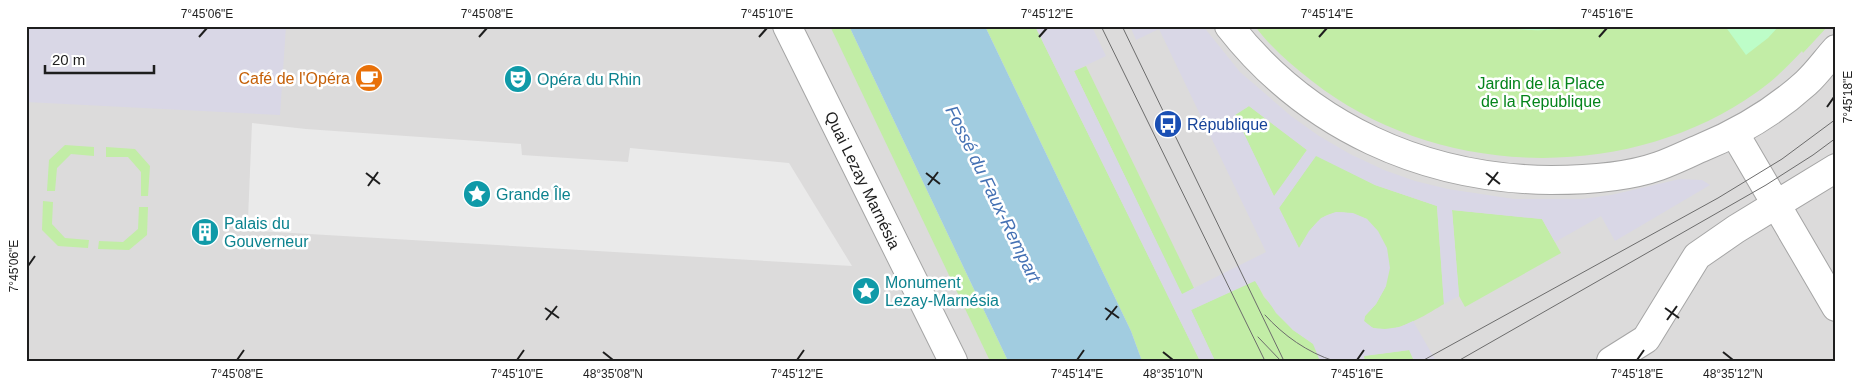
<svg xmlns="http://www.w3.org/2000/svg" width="1862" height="387" font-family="Arial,sans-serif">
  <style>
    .residential { fill: #dcdbdb }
    .grass { fill: #c2eda6 }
    .park { fill: #bdfdc8 }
    .parking { fill: #eaeaea }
    .plaza { fill: #d9d7e6; fill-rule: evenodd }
    .water { fill: #a1cce0 }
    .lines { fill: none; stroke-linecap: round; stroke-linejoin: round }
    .minor-casing { stroke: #a5a5a5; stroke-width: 30 }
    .minor { stroke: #fff; stroke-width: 28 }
    .tram { stroke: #6c6c6c; stroke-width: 1 }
    .ticks { fill: none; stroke: #1e1e1e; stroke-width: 2 }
    .labels { text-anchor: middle; stroke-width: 5; stroke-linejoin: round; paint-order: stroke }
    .food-label { font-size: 16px; fill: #c56008; stroke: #fff; text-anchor: end }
    .culture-label { font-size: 16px; fill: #0d838f; stroke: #fff; text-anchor: start }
    .park-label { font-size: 16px; fill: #04841b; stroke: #fff }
    .transit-label { font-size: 16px; fill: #164399; stroke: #fff; text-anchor: start }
    .street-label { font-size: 16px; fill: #1e1e1e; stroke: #fff }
    .water-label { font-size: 18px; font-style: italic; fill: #4471b4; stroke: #fff }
    .neatline { fill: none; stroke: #1e1e1e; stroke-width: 2 }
    .ticks-label { font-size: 12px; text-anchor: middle; fill: #1e1e1e }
  </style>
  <rect width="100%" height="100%" fill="#f0ede3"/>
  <g class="residential">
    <path d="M 26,26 L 849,26 L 1008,361 L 26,361 Z"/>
    <path d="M 985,26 L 1836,26 L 1836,361 L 1142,361 L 1131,331 Z"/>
  </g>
  <g class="grass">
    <path d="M 830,26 L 849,26 L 1008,361 L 990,361 Z"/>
    <path d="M 985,26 L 1035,26 L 1200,361 L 1142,361 L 1131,331 Z"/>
    <path d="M 1255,26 L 1828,26 L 1803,53 L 1802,51 C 1788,66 1774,80 1757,92 C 1628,184 1436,179 1312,81 C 1292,65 1270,47 1255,26 Z"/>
    <path d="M 1086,66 L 1194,288 L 1182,295 L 1074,71 Z"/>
    <path d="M 1249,106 L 1307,150 L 1274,197 L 1235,115 Z"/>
    <path d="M 65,145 L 94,147 L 94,156 L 71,154 L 57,168 L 55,191 L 47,191 L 49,160 Z"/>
    <path d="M 106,147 L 135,149 L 150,166 L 148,196 L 141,196 L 141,172 L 128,157 L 106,157 Z"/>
    <path d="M 1316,155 L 1375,185 L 1437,206 L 1444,304 C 1425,315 1383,344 1364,321 L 1365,316 L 1376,304 L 1386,286 L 1367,219 C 1330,203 1317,216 1299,249 L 1279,208 Z"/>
    <path d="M 43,201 L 53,202 L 52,224 L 65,238 L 89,240 L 88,248 L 58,246 L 42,230 Z"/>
    <path d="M 139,207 L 148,207 L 147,235 L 129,250 L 98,249 L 99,241 L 123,242 L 138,229 Z"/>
    <path d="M 1452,210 L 1542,219 L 1561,253 L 1465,307 L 1459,296 Z"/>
    <path d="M 1255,280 L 1264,297 L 1293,330 L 1314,344 L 1320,361 L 1215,361 L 1191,310 Z"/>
    <path d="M 1410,350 L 1414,361 L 1365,361 L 1363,356 Z"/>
  </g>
  <g class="park">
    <path d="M 1497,26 L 1583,26 C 1554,31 1525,32 1497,26 Z"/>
    <path d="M 1725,26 L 1779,26 L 1768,38 L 1746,55 Z"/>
  </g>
  <path class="parking" d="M 252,123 L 306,129 L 521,144 L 522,155 L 628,162 L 630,148 L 789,163 L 852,266 L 258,231 L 259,218 L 248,219 Z"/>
  <g class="plaza">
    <path d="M 26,26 L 286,26 L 280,115 L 26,102 Z"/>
    <path d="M 1035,26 L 1091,26 L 1093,29 L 1106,56 L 1074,71 L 1182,294 L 1266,252 L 1159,29 L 1136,40 L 1130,26 L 1203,26 L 1240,72 L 1291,116 L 1319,136 L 1350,154 L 1384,170 L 1415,181 L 1448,189 L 1514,199 L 1582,199 L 1611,195 L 1680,179 L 1702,180 L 1710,185 L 1615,241 L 1601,216 L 1555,242 L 1542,219 L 1452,210 L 1459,296 L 1444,304 L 1437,206 L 1375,185 L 1316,156 L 1279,208 L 1299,248 L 1309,231 L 1321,218 L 1336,212 L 1353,213 L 1367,219 L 1378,231 L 1387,248 L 1390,268 L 1386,286 L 1376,304 L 1365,316 L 1364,321 L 1373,328 L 1385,329 L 1400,327 L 1413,321 L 1436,361 L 1414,361 L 1409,350 L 1364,356 L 1365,361 L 1320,361 L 1313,344 L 1293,330 L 1276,313 L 1255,281 L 1191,310 L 1215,361 L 1200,361 ZM 1249,106 L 1307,150 L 1274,196 L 1235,115 Z"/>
  </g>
  <path class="water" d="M 849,26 L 985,26 L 1131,331 L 1142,361 L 1008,361 Z"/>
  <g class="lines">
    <defs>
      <g id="minor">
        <path d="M 787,26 L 953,361"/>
        <path d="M 1229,26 C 1308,127 1424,179 1551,180 C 1584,180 1628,177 1659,166 C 1673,161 1687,154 1701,148 C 1740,132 1774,112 1806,83 C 1817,73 1826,60 1836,49"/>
        <path d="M 1735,134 L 1836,307"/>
        <path d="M 1611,361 L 1646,339 L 1697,256 L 1736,229 L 1836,168"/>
      </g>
    </defs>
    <use href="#minor" class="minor-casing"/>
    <use href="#minor" class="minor"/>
    <g class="tram">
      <path d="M 1101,26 L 1265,361"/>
      <path d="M 1122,26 L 1284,361"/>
      <path d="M 1265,315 C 1284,336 1307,352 1334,361"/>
      <path d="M 1258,337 L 1281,361"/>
      <path d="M 1422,361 L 1718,198 L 1782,159 L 1836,119"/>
      <path d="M 1458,361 L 1766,185 L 1813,155 L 1836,138"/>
    </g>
  </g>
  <path class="ticks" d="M 199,37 L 207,28M 479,37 L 487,28M 759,37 L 767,28M 1039,37 L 1047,28M 1319,37 L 1327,28M 1599,37 L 1607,28M 1827,107 L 1834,97M 366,173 L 380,184M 926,173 L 940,184M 1486,173 L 1500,184M 928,185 L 938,172M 1488,185 L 1498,172M 368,186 L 378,172M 28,266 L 35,256M 545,308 L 559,318M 1105,308 L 1119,318M 1665,308 L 1679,318M 546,320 L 557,306M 1106,320 L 1117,306M 1667,320 L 1677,306M 603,352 L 613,360M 1163,352 L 1173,360M 1723,352 L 1733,360M 237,360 L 244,350M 517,360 L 524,350M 797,360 L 804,350M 1077,360 L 1084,350M 1357,360 L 1364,350M 1637,360 L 1644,350"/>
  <defs>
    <symbol id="cafe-disc" viewBox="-11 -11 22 22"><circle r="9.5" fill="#e8710a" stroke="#fff"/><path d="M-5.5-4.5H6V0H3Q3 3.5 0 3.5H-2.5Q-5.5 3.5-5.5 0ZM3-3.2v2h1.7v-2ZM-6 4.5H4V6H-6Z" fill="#fff"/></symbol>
    <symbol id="theatre-disc" viewBox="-11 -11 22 22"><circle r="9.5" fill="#0f9aa8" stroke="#fff"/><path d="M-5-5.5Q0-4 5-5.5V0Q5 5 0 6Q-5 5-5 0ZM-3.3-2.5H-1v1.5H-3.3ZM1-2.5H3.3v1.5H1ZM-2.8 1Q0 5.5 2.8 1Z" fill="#fff"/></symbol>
    <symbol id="bus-disc" viewBox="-11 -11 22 22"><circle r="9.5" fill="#1a4fb4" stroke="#fff"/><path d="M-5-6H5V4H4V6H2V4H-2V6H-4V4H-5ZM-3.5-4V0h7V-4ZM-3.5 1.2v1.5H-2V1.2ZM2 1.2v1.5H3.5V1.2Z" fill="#fff"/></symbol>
    <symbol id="sight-disc" viewBox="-11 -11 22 22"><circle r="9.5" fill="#0f9aa8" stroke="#fff"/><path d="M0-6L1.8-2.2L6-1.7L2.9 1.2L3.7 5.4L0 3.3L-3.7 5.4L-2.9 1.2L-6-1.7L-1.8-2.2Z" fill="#fff"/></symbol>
    <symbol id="building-disc" viewBox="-11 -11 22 22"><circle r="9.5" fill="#0f9aa8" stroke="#fff"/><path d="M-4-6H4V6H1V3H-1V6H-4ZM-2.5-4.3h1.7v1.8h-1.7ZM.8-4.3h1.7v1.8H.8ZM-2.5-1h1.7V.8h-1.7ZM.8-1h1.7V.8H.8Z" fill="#fff"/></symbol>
  </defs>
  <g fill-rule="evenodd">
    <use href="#cafe-disc" x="353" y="62" width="32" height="32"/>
    <use href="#theatre-disc" x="502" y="63" width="32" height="32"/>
    <use href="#bus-disc" x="1152" y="108" width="32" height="32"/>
    <use href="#sight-disc" x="461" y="178" width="32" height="32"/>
    <use href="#building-disc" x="189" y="216" width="32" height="32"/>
    <use href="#sight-disc" x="850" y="275" width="32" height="32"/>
  </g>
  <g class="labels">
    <g class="food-label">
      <text x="350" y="84">Café de l'Opéra</text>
    </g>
    <g class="culture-label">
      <text x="537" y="85">Opéra du Rhin</text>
      <text x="496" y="200">Grande Île</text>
      <text x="224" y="229">Palais du<tspan x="224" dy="18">Gouverneur</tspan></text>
      <text x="885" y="288">Monument<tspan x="885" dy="18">Lezay-Marnésia</tspan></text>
    </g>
    <g class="park-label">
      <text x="1541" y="89">Jardin de la Place<tspan x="1541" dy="18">de la Republique</tspan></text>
    </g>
    <g class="transit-label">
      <text x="1187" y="130">République</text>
    </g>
    <g class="street-label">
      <text transform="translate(863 180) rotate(64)" y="6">Quai Lezay Marnésia</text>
    </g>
    <g class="water-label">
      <text transform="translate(993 194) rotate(64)" y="6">Fossé du Faux-Rempart</text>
    </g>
  </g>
  <rect width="1862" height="387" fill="none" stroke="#ffffff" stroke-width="55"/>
  <path d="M45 65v8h109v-8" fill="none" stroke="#1e1e1e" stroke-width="2.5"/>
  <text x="52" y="65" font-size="15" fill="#1e1e1e" stroke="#ffffff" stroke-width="4" paint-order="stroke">20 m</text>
  <rect x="28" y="28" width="1806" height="332" class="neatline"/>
  <g class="ticks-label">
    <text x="207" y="18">7°45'06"E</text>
    <text x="487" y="18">7°45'08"E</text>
    <text x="767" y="18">7°45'10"E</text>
    <text x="1047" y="18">7°45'12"E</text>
    <text x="1327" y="18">7°45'14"E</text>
    <text x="1607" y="18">7°45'16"E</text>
    <text transform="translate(1848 97) rotate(-90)" y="4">7°45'18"E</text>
    <text transform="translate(14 266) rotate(-90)" y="4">7°45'06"E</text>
    <text x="237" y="378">7°45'08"E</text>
    <text x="517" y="378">7°45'10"E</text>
    <text x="613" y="378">48°35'08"N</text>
    <text x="797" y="378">7°45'12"E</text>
    <text x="1077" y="378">7°45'14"E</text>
    <text x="1173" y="378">48°35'10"N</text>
    <text x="1357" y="378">7°45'16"E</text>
    <text x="1637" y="378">7°45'18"E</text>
    <text x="1733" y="378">48°35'12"N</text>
  </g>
</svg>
